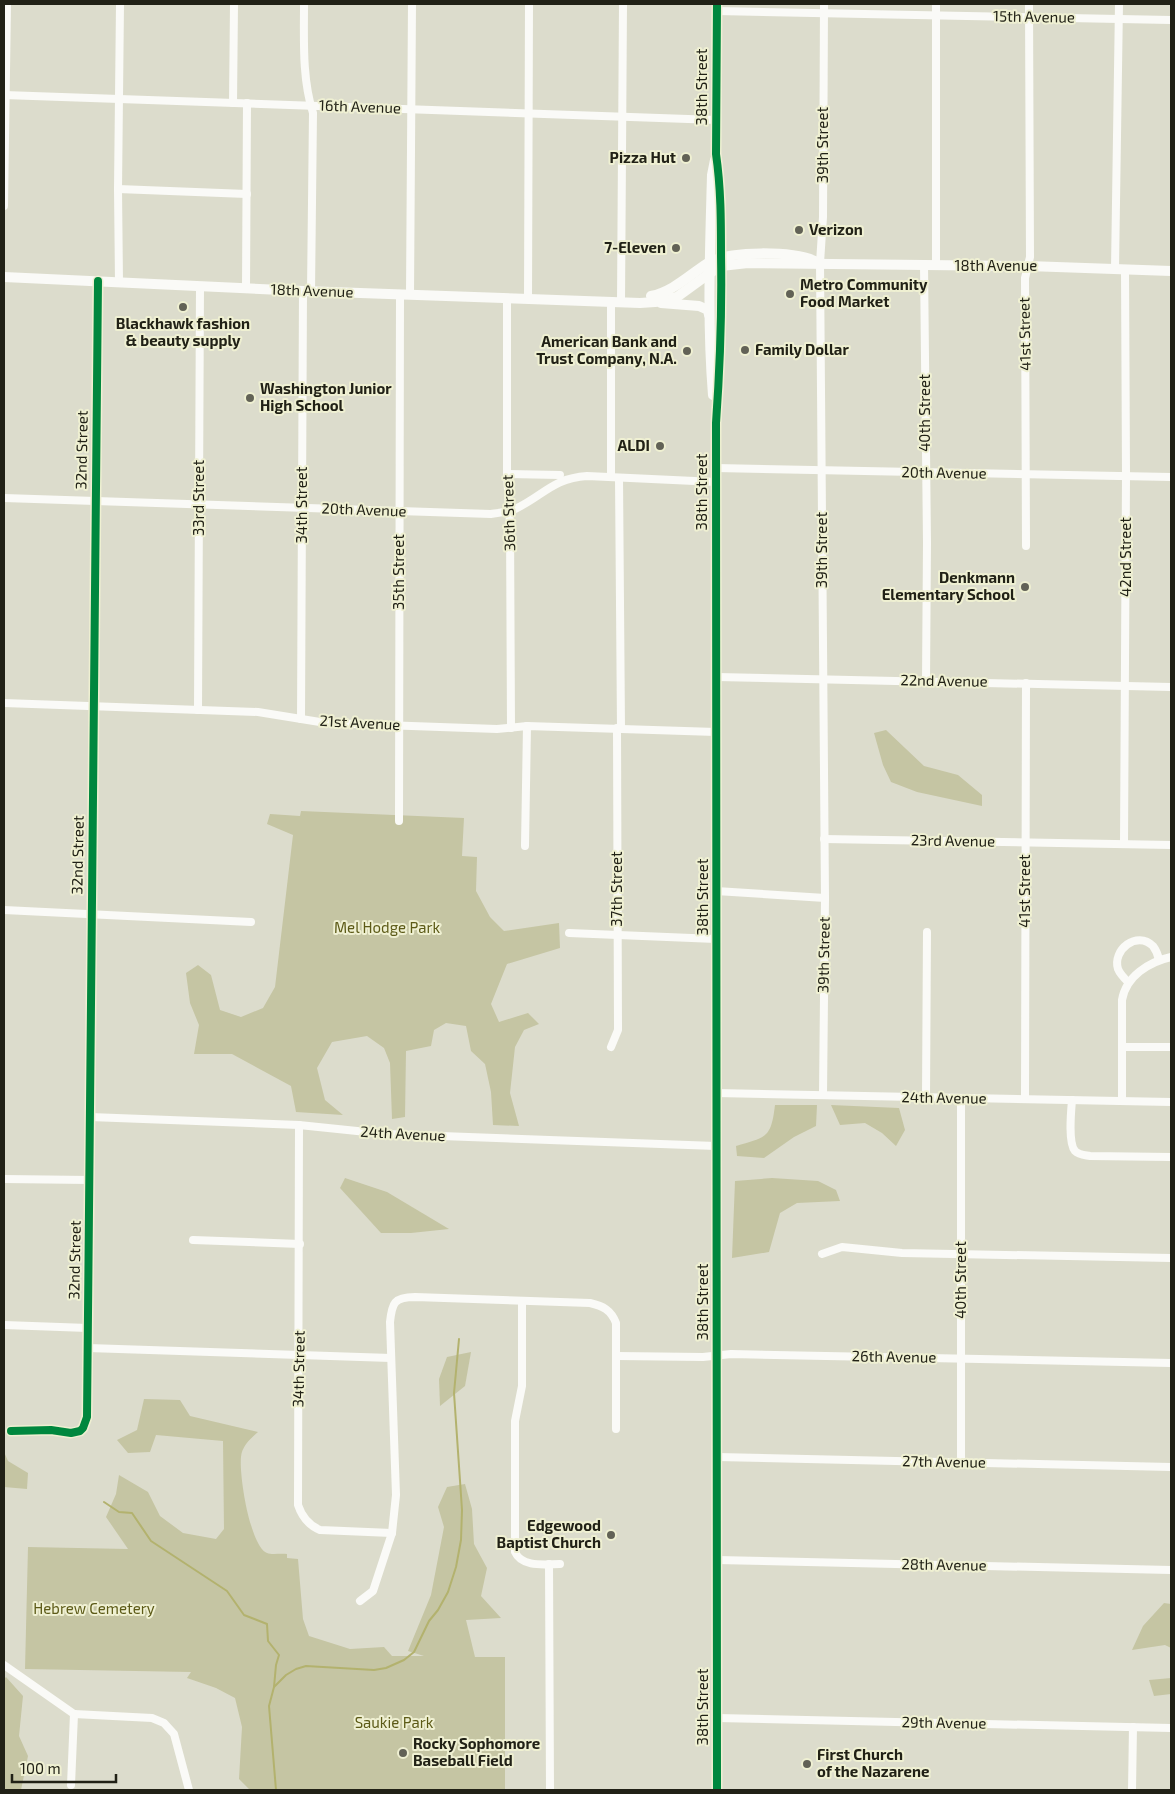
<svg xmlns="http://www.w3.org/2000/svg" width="1175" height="1794" font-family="'Exo 2',sans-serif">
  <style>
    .green { fill: #c5c5a3 }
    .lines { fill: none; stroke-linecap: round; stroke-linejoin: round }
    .stream { stroke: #b3b26e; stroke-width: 2 }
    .minor { stroke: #fafaf7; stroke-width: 8 }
    .tertiary { stroke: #fafaf7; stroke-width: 10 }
    .cycleway-casing { stroke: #eff0d2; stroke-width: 11 }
    .cycleway { stroke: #00873e; stroke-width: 8 }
    .poi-dot { fill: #626256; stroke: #eff0d2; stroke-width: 2 }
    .labels { text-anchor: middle; stroke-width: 4; stroke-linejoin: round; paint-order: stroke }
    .street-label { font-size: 15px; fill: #212116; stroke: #eff0d2 }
    .poi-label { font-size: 15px; font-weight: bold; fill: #212116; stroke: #eff0d2; text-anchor: end }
    .park-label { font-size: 15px; fill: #5c5a17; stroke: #eff0d2 }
  </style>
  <rect width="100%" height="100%" fill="#dcdccc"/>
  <g class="green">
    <path d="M 886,730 L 924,766 L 958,775 L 982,795 L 982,806 L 917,792 L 891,782 L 883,765 L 874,733 Z"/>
    <path d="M 301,811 L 464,818 L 462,856 L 477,857 L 476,891 L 490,917 L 504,931 L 559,923 L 560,948 L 507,964 L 491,1004 L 499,1022 L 528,1013 L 539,1024 L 524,1030 L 515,1047 L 510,1093 L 519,1126 L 493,1125 L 491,1092 L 485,1064 L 471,1051 L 466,1026 L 446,1023 L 434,1030 L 431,1046 L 406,1051 L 405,1117 L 392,1119 L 390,1063 L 384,1048 L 367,1036 L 332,1042 L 317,1068 L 325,1100 L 343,1115 L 296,1112 L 291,1086 L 232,1054 L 194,1054 L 199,1025 L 190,1003 L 186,973 L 198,965 L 211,975 L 220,1010 L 241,1017 L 263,1008 L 275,987 L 293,835 L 267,824 L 270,814 L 300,816 Z"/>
    <path d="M 775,1105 L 817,1105 L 816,1126 L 794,1137 L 764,1158 L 737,1156 L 736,1146 C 767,1137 771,1138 775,1105 Z"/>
    <path d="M 831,1105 L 899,1108 L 905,1130 L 896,1146 L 882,1133 L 865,1123 L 840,1125 Z"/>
    <path d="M 345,1178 L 387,1192 L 449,1229 L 411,1233 L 381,1233 L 340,1188 Z"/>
    <path d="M 772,1178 L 818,1181 L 836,1190 L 840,1201 L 797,1203 L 780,1213 L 769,1252 L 732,1258 L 735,1181 Z"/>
    <path d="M 471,1352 L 465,1386 L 440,1406 L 439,1379 L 447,1357 Z"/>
    <path d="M 144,1399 L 180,1400 L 190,1416 L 258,1432 C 250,1439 242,1446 241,1457 C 239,1475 250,1546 267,1553 C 272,1555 281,1553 287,1554 L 287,1558 L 298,1559 L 303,1619 L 309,1636 L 350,1649 L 384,1647 L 392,1656 L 424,1656 L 408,1651 L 431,1595 L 444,1527 L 438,1507 L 447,1487 L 465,1484 L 472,1509 L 474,1544 L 487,1568 L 481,1596 L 501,1618 L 466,1620 L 475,1657 L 505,1657 L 505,1790 L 250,1790 L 239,1779 L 242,1727 L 235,1698 L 216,1688 L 187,1678 L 191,1672 L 25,1669 L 28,1547 L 128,1549 L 106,1517 L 116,1494 L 119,1475 L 148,1492 L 160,1516 L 183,1533 L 216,1539 L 224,1529 L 223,1441 L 156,1435 L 150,1452 L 128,1453 L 117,1440 L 137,1430 Z"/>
    <path d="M 4,1452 L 8,1461 L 28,1473 L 27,1489 L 4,1487 Z"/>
    <path d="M 1164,1603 L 1171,1604 L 1171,1648 L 1165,1645 L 1132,1650 L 1143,1626 Z"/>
    <path d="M 6,1677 L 23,1696 L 19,1736 L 28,1756 L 21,1790 L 4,1790 L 4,1679 Z"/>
    <path d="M 1171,1678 L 1171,1694 L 1154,1696 L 1149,1680 Z"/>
  </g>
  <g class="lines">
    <g class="stream">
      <path d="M 104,1502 L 119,1512 L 132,1513 L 151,1541 L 227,1591 L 244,1615 L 267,1624 L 268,1641 L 279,1655 L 276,1665 L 274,1687"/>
      <path d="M 276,1790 L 269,1706 L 274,1687 L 286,1675 L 296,1669 L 306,1666 L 374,1670 L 386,1668 L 404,1660 L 414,1652 L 429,1621 L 438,1610 L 448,1592 L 456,1567 L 461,1540 L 462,1510 L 454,1393 L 459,1339"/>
    </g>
    <g class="minor">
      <path d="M 304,4 C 304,40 302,79 313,113 L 311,291"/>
      <path d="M 717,11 L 1171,20"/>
      <path d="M 4,95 L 717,120"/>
      <path d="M 233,103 L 234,4"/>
      <path d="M 118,189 L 247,194"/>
      <path d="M 4,206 L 7,4"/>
      <path d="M 924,265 L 927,543 L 926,681"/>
      <path d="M 936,266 L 936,4"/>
      <path d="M 1115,269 L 1119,4"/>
      <path d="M 119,282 L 118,189 L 120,4"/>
      <path d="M 246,288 L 247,103"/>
      <path d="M 410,294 L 412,4"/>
      <path d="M 507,298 L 507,474 L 510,524 L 511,728"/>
      <path d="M 528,299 L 529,4"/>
      <path d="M 611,301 L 611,477"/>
      <path d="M 621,302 L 623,4"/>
      <path d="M 716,468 L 1171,477"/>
      <path d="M 507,474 L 560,475"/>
      <path d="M 619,478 L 621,728"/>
      <path d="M 4,498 L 491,514 C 499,513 508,512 515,509 C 543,496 553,478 587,476 L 716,482"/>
      <path d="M 1026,546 L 1025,278 L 1030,257 L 1029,4"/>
      <path d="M 717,677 L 1171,687"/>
      <path d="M 4,703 L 258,712 L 326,723 L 497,729 L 527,726 L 716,732"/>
      <path d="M 198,710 L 200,286"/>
      <path d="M 301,719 L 303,291"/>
      <path d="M 399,821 L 400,294"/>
      <path d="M 824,839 L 1171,845"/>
      <path d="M 1124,844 L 1126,476 L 1125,270"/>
      <path d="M 525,846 L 527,726"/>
      <path d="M 716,891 L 825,898"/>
      <path d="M 4,910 L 251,922"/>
      <path d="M 569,933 L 716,939"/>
      <path d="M 1128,982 C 1124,978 1120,974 1118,969 C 1112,950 1137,930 1153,946 C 1156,950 1158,955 1159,960"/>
      <path d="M 611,1047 L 618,1030 L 617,728"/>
      <path d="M 1122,1047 L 1171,1047"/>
      <path d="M 716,1093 L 1171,1102"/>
      <path d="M 823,1095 L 825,898 L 820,263 L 823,217 L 824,4"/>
      <path d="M 926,1097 L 927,932"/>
      <path d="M 961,1098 L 961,1462"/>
      <path d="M 1025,1099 L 1026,683"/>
      <path d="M 1072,1100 C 1071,1112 1068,1143 1075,1151 C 1079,1155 1085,1155 1090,1156 L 1171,1157"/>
      <path d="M 1122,1101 L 1122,1000 C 1126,976 1149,962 1171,957"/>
      <path d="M 90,1117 L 299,1125 L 386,1134 L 716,1146"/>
      <path d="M 299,1125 L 298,1505 C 302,1517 308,1525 320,1530 L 392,1533"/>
      <path d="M 4,1179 L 90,1180"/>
      <path d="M 193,1240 L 300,1244"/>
      <path d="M 822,1254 L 842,1247 L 902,1253 L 1171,1258"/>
      <path d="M 522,1301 L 522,1386 L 515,1421 L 515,1552 C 522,1568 546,1564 560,1564"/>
      <path d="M 4,1325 L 88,1328"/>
      <path d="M 88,1348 L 391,1358"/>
      <path d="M 617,1356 L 703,1357 L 731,1354 L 1171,1363"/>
      <path d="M 11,1431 L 51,1430 L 71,1433 L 80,1431 L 83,1428 L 87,1417 L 98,281"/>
      <path d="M 717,1457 L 1171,1467"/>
      <path d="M 717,1560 L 1171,1570"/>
      <path d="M 549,1564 L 550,1790"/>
      <path d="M 360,1601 L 373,1591 L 392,1533 L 396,1495 L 390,1322 C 392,1303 394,1297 415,1297 L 590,1303 C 603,1306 611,1310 616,1323 L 616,1429"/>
      <path d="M 4,1665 L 74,1714"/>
      <path d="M 74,1714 L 152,1718 L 164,1723 L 174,1734 L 189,1790"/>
      <path d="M 717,1718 L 1171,1728"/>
      <path d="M 71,1785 L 74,1714"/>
      <path d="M 1132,1790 L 1133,1727"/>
    </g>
    <g class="tertiary">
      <path d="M 717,4 L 716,154 C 721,188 721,222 721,256 C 722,312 720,367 716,423 L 717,1790"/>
      <path d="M 4,277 L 303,291 L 640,303 L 655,302 L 677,297 L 710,273 L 721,266 L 748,263 L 1028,266 L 1171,271"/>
      <path d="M 651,296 C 674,291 689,275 708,263 C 730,250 792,251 815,261"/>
      <path d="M 661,303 L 699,306 L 708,310 L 709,315"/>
      <path d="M 713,395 C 707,322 710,249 712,175 L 715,160"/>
    </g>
    <defs>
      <g id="cycleway">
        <path d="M 717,4 L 716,154 C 721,188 721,222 721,256 C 722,312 720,367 716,423 L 717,1790"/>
        <path d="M 11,1431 L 51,1430 L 71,1433 L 80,1431 L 83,1428 L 87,1417 L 98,281"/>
      </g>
    </defs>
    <use href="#cycleway" class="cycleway-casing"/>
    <use href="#cycleway" class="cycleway"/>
  </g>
  <g class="poi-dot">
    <circle cx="686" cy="158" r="5"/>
    <circle cx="799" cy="230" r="5"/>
    <circle cx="676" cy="248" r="5"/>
    <circle cx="790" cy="294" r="5"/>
    <circle cx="183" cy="307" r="5"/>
    <circle cx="745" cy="350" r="5"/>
    <circle cx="687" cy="351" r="5"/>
    <circle cx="250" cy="398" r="5"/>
    <circle cx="660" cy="446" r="5"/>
    <circle cx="1025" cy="587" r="5"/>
    <circle cx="611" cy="1535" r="5"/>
    <circle cx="403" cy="1753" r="5"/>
    <circle cx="807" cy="1764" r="5"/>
  </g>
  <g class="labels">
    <g class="street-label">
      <text transform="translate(1034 17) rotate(1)" y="5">15th Avenue</text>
      <text transform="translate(702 87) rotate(-90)" y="5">38th Street</text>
      <text transform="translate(360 107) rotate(2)" y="5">16th Avenue</text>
      <text transform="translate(823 145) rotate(-90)" y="5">39th Street</text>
      <text x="996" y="271">18th Avenue</text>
      <text transform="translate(312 291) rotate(2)" y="5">18th Avenue</text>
      <text transform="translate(1025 334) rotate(-91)" y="5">41st Street</text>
      <text transform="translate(925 413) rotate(-90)" y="5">40th Street</text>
      <text transform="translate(82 450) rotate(-89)" y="5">32nd Street</text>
      <text transform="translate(944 473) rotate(1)" y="5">20th Avenue</text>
      <text transform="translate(702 492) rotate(-90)" y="5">38th Street</text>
      <text transform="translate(199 498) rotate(-90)" y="5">33rd Street</text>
      <text transform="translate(302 505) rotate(-90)" y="5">34th Street</text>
      <text transform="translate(364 510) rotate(2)" y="5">20th Avenue</text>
      <text transform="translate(509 513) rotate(-92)" y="5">36th Street</text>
      <text transform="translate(822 550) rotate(-90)" y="5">39th Street</text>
      <text transform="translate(1126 557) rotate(-90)" y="5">42nd Street</text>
      <text transform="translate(399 572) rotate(-90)" y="5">35th Street</text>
      <text transform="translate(944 681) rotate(1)" y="5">22nd Avenue</text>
      <text transform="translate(360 723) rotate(3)" y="5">21st Avenue</text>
      <text transform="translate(953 841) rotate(1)" y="5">23rd Avenue</text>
      <text transform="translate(78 855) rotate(-89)" y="5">32nd Street</text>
      <text transform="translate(617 889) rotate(-90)" y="5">37th Street</text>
      <text transform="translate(1025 891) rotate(-90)" y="5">41st Street</text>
      <text transform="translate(703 897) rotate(-90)" y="5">38th Street</text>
      <text transform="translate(824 955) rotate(-89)" y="5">39th Street</text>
      <text transform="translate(944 1098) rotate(1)" y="5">24th Avenue</text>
      <text transform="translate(403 1134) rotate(3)" y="5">24th Avenue</text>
      <text transform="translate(75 1260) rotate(-89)" y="5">32nd Street</text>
      <text transform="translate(961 1280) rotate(-90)" y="5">40th Street</text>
      <text transform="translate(703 1302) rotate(-90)" y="5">38th Street</text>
      <text transform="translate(894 1357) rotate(1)" y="5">26th Avenue</text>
      <text transform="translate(299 1369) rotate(-89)" y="5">34th Street</text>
      <text transform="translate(944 1462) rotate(1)" y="5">27th Avenue</text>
      <text transform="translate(944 1565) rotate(1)" y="5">28th Avenue</text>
      <text transform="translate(703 1707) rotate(-90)" y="5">38th Street</text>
      <text transform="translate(944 1723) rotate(1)" y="5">29th Avenue</text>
    </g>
    <g class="poi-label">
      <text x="676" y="163">Pizza Hut</text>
      <text x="809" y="235" text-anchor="start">Verizon</text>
      <text x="666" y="253">7-Eleven</text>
      <text x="800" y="290" text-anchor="start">Metro Community<tspan x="800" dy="17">Food Market</tspan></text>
      <text x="183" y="329" text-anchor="middle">Blackhawk fashion<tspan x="183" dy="17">&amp; beauty supply</tspan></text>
      <text x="677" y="347">American Bank and<tspan x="677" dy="17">Trust Company, N.A.</tspan></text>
      <text x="755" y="355" text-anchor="start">Family Dollar</text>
      <text x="260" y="394" text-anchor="start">Washington Junior<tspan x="260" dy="17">High School</tspan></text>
      <text x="650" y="451">ALDI</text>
      <text x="1015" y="583">Denkmann<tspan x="1015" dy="17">Elementary School</tspan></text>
      <text x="601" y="1531">Edgewood<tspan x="601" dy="17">Baptist Church</tspan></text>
      <text x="413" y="1749" text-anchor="start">Rocky Sophomore<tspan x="413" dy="17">Baseball Field</tspan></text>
      <text x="817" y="1760" text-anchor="start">First Church<tspan x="817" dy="17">of the Nazarene</tspan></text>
    </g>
    <g class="park-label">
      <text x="387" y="933">Mel Hodge Park</text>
      <text x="94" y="1614">Hebrew Cemetery</text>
      <text x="394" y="1728">Saukie Park</text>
    </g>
  </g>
  <rect width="1175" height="1794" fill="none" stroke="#212116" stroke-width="10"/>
  <path d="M12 1774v8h104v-8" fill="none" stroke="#212116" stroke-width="2.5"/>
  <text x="20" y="1774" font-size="15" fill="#212116" stroke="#eff0d2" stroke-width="4" paint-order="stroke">100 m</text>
</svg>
